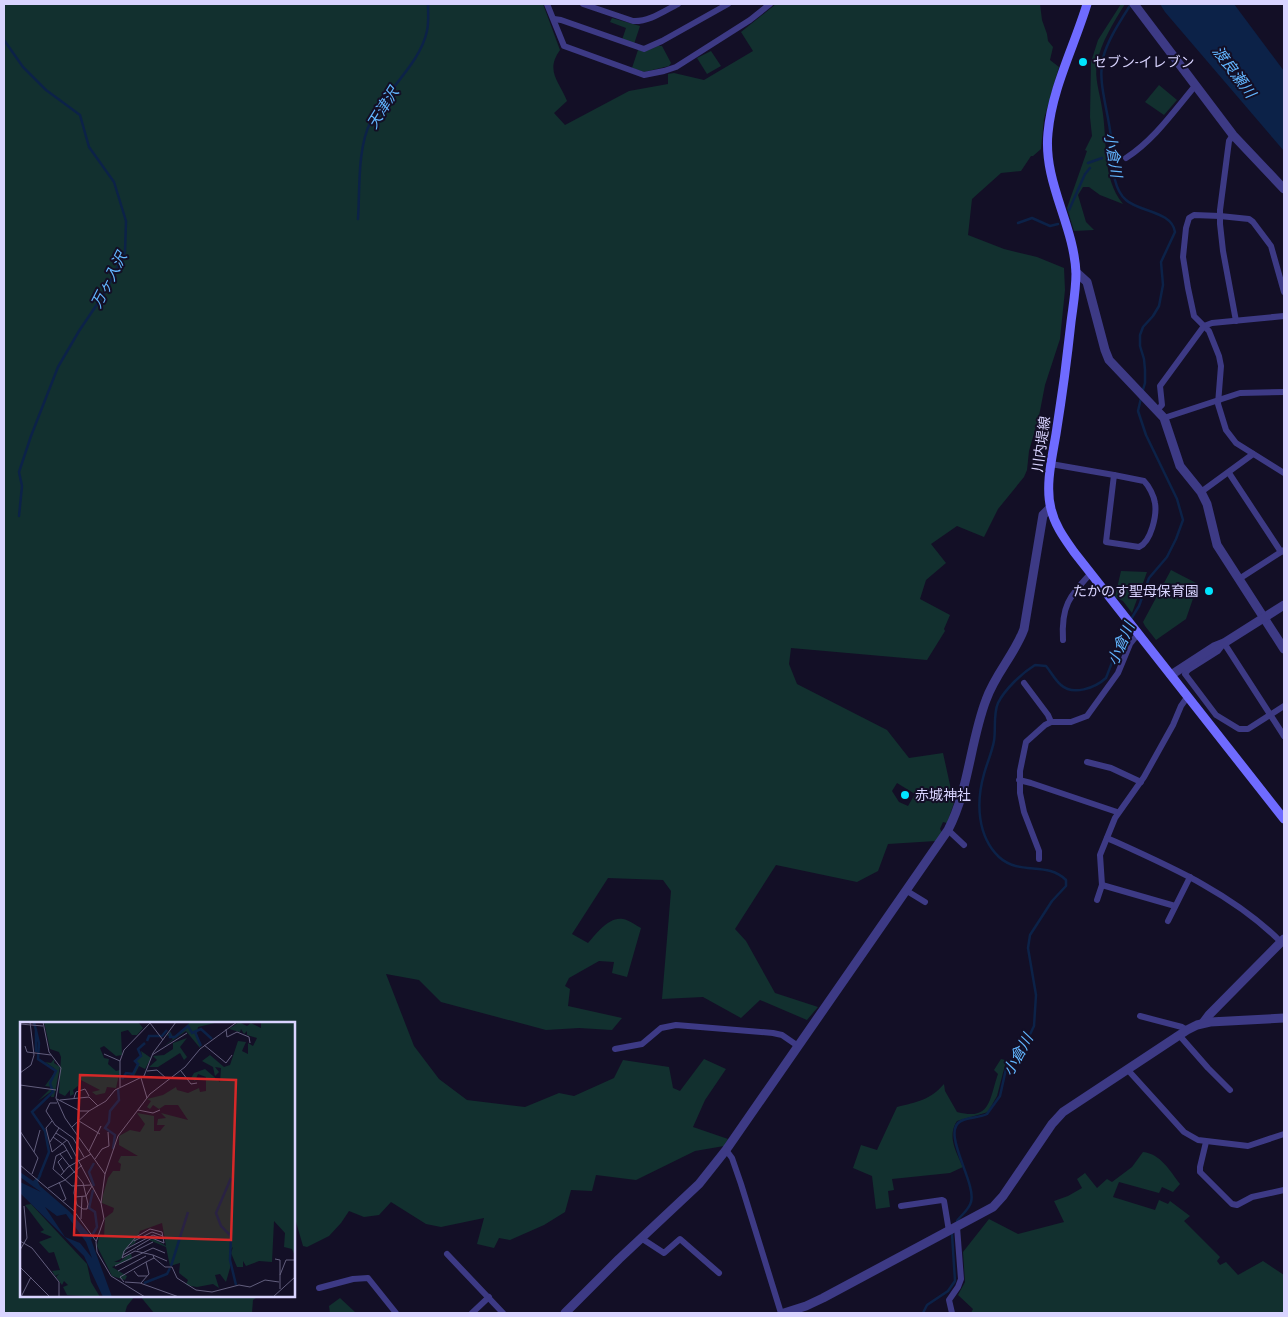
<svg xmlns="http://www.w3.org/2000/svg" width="1288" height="1317" font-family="'Roboto Condensed','Noto Sans JP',sans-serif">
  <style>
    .green { fill: #12302f; fill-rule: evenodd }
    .water { fill: #0c2248 }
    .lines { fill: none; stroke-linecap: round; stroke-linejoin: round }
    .stream { stroke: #0c2248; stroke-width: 2.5 }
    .minor { stroke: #3d3a85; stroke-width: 6 }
    .tertiary { stroke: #3d3a85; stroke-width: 9 }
    .secondary { stroke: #6f6bff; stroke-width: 9 }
    .poi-dot { fill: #00e5ff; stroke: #130f26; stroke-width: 2 }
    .labels { text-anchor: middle; stroke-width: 4; stroke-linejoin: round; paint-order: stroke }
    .poi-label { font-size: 14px; fill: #d9d4ff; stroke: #130f26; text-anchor: start }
    .street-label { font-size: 14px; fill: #d9d4ff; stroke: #130f26 }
    .water-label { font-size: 15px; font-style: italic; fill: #62b6ff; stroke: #130f26 }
    .inset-river { fill: none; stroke: #0c2248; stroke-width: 2.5 }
    .inset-road { fill: none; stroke: #625e7d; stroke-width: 1 }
    .view { fill: #d62828; fill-opacity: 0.15; stroke: #d62828; stroke-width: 2.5 }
    .inset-edge { fill: none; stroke: #d9d4ff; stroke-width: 2.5 }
  </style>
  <rect width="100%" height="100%" fill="#130f26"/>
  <g class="green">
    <path d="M 4,4 L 543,4 L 560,50 C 545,71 559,81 567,101 L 554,113 L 565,125 L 629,91 L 668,84 L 668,74 L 674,73 L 704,80 L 753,51 L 741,32 L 776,4 L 1040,4 L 1042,20 L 1047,34 L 1048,41 L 1053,47 L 1050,60 L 1059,67 L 1044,119 L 1041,149 L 1033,156 L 1031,156 L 1021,171 L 1001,173 L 972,199 L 968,235 L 1004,249 L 1037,257 L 1064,268 L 1065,290 L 1060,339 L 1045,385 L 1039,416 L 1029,451 L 1027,470 L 1024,477 L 998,509 L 984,537 L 957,526 L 931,544 L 946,563 L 926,580 L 920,599 L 950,615 L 944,629 L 945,631 L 927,660 L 791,648 L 789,664 L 797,684 L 887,730 L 909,758 L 943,753 L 954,803 L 947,823 L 943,822 L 940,829 L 942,832 L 936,841 L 888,844 L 878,871 L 857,882 L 776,865 L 735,929 L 746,941 L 775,993 L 818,1007 L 807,1020 L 760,1000 L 741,1018 L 703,997 L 662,999 L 671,891 L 663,880 L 608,878 L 572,934 L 588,943 C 596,934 609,916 623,919 C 629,920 635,925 641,928 L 627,977 L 612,973 L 614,962 L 599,961 L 569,978 L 565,986 L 570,989 L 568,1006 L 622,1018 L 612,1030 L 579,1028 L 546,1030 L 441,1002 L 419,980 L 386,974 L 414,1046 L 439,1079 L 467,1100 L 525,1107 L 559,1093 L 574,1096 L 614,1078 L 623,1060 L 669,1067 L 673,1088 L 680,1091 L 704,1059 L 726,1069 L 705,1100 L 693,1127 L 728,1139 L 724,1146 L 695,1151 L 636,1180 L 596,1175 L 592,1191 L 571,1190 L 565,1212 L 544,1225 L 510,1240 L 499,1238 L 494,1248 L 477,1244 L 484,1218 L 441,1227 L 426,1224 L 391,1202 L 379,1215 L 364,1217 L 349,1211 L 341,1223 L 329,1236 L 307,1247 L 303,1246 L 294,1215 L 294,1023 L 21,1023 L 21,1296 L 135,1296 L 127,1306 L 125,1313 L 4,1313 ZM 897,783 L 915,794 L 908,806 L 899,802 L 892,791 Z"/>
    <path d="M 1121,4 L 1125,4 C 1114,22 1101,42 1097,63 C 1094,78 1100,93 1102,108 C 1108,140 1101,177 1123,204 L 1100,195 L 1089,187 L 1083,187 L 1078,195 L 1086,222 L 1094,230 L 1074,231 L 1067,208 L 1087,151 L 1085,150 L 1092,136 L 1090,117 L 1091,62 L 1098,40 Z"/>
    <path d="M 612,18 L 640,26 L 634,44 L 622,40 L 626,28 L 610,22 Z"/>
    <path d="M 658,46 L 662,46 L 671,63 L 669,66 L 644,72 L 632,68 L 638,50 L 646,51 Z"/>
    <path d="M 711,51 L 721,66 L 707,74 L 697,58 Z"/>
    <path d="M 1159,85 L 1177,100 L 1164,115 L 1145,102 Z"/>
    <path d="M 1171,570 L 1198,584 L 1186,619 L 1156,640 L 1145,626 L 1143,622 Z"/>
    <path d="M 1121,571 L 1147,572 L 1132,613 L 1123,601 L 1115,597 Z"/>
    <path d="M 1001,1059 L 1009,1061 L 1005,1065 L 997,1096 L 988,1112 L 957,1121 C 947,1136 956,1152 963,1167 L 950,1173 L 892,1179 L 894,1190 L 888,1191 L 890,1207 L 876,1209 L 872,1176 L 853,1168 L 861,1145 L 877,1150 L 897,1107 C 917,1102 930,1100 944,1084 L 945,1091 L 957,1112 C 991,1121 989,1100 998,1074 L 994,1070 Z"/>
    <path d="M 1143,1152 C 1161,1154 1170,1171 1180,1184 L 1173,1192 L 1162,1187 L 1159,1193 L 1119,1182 L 1113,1197 L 1155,1210 L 1159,1200 L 1168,1204 L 1170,1201 L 1190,1216 L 1184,1221 L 1220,1257 L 1217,1261 L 1220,1265 L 1226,1262 L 1238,1275 L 1263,1261 L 1284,1275 L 1284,1313 L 971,1313 L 973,1309 L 958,1295 L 965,1282 L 963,1252 L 989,1219 L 1018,1234 L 1064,1222 L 1054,1201 L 1068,1196 L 1082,1188 L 1077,1179 L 1085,1173 L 1097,1188 L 1107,1179 L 1112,1182 L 1132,1167 Z"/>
    <path d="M 140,1296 L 259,1296 L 253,1300 L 252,1313 L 154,1313 Z"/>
    <path d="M 340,1298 L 356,1313 L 330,1313 L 329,1306 Z"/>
  </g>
  <path class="water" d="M 1160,4 L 1234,4 L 1284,71 L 1284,151 L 1165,12 Z"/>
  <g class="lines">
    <g class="stream">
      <path d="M 1131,4 C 1121,20 1108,39 1103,58 C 1097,82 1109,113 1111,138 C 1113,152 1111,166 1115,180 C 1117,188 1120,195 1126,200 C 1139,212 1172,211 1175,232 L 1161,262 L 1163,285 L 1159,306 L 1153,316 L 1143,327 L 1140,335 L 1140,346 L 1144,359 L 1145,370 L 1145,383 L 1142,393"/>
      <path d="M 4,40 L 23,67 L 46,90 L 80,115 L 89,147 L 114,182 L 126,221 L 125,252 L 104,294 L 79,331 L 58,367 L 31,436 L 19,472 L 22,486 L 19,516"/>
      <path d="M 1088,163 L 1102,158"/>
      <path d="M 1069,210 L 1085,174 L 1090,168"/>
      <path d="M 358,219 C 360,190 357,148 371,121 C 386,90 420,64 427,31 C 429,22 428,12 428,4"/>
      <path d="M 1018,223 L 1032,218 L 1050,226 L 1058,224"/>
      <path d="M 957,1221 C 961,1215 969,1210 971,1202 C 977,1183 940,1131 961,1121 C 969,1117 979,1118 987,1114 L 1000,1096 L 1006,1069 L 1023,1049 L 1034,1026 L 1036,995 L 1028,948 L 1030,935 L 1052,901 L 1066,886 L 1066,880 C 1047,861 1020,876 999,857 C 977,836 976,802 984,774 C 987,763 992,752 994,741 C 996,729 993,714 998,703 C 1005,689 1022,673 1035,665 L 1046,666 C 1051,672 1055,680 1061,685 C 1073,696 1095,688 1106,678 L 1125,629 L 1139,606 L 1149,578 L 1167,557 L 1176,539 L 1183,520 L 1177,499 L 1146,435 L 1138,411 L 1141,398"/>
      <path d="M 923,1313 L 927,1305 L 948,1291 L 955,1281 L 952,1234"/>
    </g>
    <g class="minor">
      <path d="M 547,4 L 564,46 L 644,75 L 664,71 L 676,67 L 750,20 L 770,4"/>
      <path d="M 583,4 L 633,21 C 649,22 664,11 678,4"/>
      <path d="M 554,19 L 561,20 L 644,49 L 662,41 L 728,4"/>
      <path d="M 1233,135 L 1229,141 L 1220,210 L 1220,224 L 1223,251 L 1236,321"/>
      <path d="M 1126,158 C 1154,140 1174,111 1195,86"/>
      <path d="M 1284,292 L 1271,246 L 1253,222 L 1249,219 L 1220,216 L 1194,215 L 1189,218 L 1186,228 L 1183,257 L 1188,288 L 1194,316 L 1209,331 L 1219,356 L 1221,366 L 1218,404 L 1226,430 L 1236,443 L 1284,473"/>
      <path d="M 1157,410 L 1162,405 L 1160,386 L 1204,326 L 1212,323 L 1284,316"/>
      <path d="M 1164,418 L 1240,393 L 1284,392"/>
      <path d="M 1051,464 L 1114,475"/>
      <path d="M 1229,473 L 1281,552"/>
      <path d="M 1114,475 L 1144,481 C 1149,486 1154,496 1155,503 C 1157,515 1151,542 1139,547 L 1106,542 Z"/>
      <path d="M 1201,492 L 1253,454"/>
      <path d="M 1239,579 L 1284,550"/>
      <path d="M 1063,640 C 1061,606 1069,597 1091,573"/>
      <path d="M 1024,683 L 1048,715 L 1051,722"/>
      <path d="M 1284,706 L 1248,729 L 1239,729 L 1216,715 L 1185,674 L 1188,670 L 1218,651 L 1224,643 L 1284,736"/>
      <path d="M 1087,762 L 1111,768 L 1141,782"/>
      <path d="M 1019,780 L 1031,783 L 1117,812"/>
      <path d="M 948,830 L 964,845"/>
      <path d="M 1107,838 C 1169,866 1232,893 1281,942"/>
      <path d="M 1039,859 L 1039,851 L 1024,812 L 1020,793 L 1020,771 L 1026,742 L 1045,725 L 1051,722 L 1071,722 L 1087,716 L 1118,673 L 1130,644 L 1138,634"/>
      <path d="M 1102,885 L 1175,906"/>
      <path d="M 907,891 L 925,902"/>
      <path d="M 1097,900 L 1102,885 L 1100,855 L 1115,818 L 1144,777 L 1173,725 L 1181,706 L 1188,696"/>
      <path d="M 1168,921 L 1190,877"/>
      <path d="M 1140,1016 L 1182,1027 L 1187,1030"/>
      <path d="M 1179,1035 L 1208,1068 L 1230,1090"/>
      <path d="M 615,1049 L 642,1044 L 661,1028 L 676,1025 L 773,1033 L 782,1035 L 798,1046"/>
      <path d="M 1127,1069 L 1184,1132 L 1198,1140 L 1248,1146 L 1284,1134"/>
      <path d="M 1206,1142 L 1200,1167 L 1200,1172 L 1232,1204 L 1237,1205 L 1252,1197 L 1284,1190"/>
      <path d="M 726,1150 L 732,1158 L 741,1184 L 781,1313"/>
      <path d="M 901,1206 L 942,1200 L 944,1201 L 949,1231"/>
      <path d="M 641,1238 L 664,1253 L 680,1239 L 719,1273"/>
      <path d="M 447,1254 L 503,1313"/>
      <path d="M 319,1288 L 353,1279 L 368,1278 L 396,1313"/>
      <path d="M 472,1313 L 489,1297"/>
      <path d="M 952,1313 L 949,1300 L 958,1287 L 961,1279 L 957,1227"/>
    </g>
    <g class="tertiary">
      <path d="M 1134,4 L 1233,135 L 1284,189"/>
      <path d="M 1076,272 L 1087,282 L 1105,350 L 1109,360 L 1164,418 L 1180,466 L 1201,492 L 1207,504 L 1217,545 L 1284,649"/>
      <path d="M 1171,675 L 1214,647 L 1224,643 L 1284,605"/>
      <path d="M 1203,1023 L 1209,1015 L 1284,939"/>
      <path d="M 565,1313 L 619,1259 L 699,1184 L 726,1150 L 948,830 C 969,790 970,742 986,700 C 995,674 1015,654 1024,629 L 1043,515 L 1050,508"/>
      <path d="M 784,1313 L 806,1306 L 823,1298 L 993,1207 L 1003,1196 L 1052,1124 L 1063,1112 L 1187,1030 L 1197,1025 L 1210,1022 L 1284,1018"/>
    </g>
    <path class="secondary" d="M 1087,4 C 1074,47 1052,88 1048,133 C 1043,182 1074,225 1076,273 C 1076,290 1073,306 1071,322 C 1067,360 1062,397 1056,434 C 1052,458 1045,486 1051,509 C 1055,526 1065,539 1074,552 L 1284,819"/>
  </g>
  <g class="poi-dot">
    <circle cx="1083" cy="62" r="5"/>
    <circle cx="1209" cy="591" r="5"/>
    <circle cx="905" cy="795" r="5"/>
  </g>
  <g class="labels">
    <g class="poi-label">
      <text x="1093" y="67">セブン-イレブン</text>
      <text x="1199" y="596" text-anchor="end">たかのす聖母保育園</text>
      <text x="915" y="800">赤城神社</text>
    </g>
    <g class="street-label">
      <text transform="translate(1041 444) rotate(-82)" y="5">川内堤線</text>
    </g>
    <g class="water-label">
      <text transform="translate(1234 72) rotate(53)" y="5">渡良瀬川</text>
      <text transform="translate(383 108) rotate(-58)" y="5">天津沢</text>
      <text transform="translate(1113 155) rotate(81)" y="5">小倉川</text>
      <text transform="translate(109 280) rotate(-63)" y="5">万ヶ入沢</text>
      <text transform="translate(1121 644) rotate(-66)" y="5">小倉川</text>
      <text transform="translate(1018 1055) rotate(-61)" y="5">小倉川</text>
    </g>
  </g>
  <g transform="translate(20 1022)">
    <rect width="275" height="275" fill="#130f26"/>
    <path d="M 24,0 L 118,0 L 123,6 L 117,13 L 112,13 L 108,8 L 101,10 L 102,33 L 96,34 L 84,24 L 80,26 L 84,36 L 89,37 L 88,42 L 96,49 L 100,48 L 96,66 L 87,65 L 85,71 L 76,73 L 72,70 L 80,68 L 59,57 L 58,64 L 53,68 L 54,72 L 50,74 L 50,68 L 45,74 L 39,71 L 41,35 L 39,30 L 30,27 ZM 170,0 L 199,0 L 178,5 L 177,12 L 181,23 L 180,26 L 166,9 L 143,25 L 153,17 L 147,13 L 150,9 L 153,15 L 158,14 ZM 219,0 L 227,4 L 231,1 L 241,6 L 241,0 L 275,0 L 275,234 L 272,227 L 264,225 L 265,211 L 254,199 L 252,240 L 239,239 L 226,244 L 223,239 L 223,245 L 217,245 L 211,231 L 213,225 L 210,228 L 210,246 L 206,260 L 200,252 L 195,253 L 199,266 L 193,262 L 177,265 L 166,263 L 168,258 L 159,251 L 160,241 L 150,244 L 146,225 L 129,218 L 134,217 L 146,224 L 142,201 L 120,209 L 115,221 L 110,224 L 111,220 L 101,237 L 94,240 L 99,240 L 111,231 L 112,237 L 92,245 L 107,254 L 105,258 L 92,254 L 77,224 L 79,215 L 84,215 L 85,196 L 93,190 L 94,186 L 82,181 L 83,173 L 88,156 L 93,149 L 100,149 L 101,142 L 98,140 L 101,134 L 118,134 L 99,123 L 99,114 L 110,108 L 120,110 L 125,102 L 117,91 L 134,94 L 134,109 L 140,109 L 145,103 L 137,103 L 138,97 L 146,96 L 141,91 L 168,98 L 158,83 L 145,83 L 139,87 L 133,83 L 130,87 L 127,85 L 131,79 L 127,77 L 143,73 L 156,65 L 157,68 L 168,71 L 179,66 L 180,70 L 186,69 L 186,55 L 178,52 L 175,59 L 171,56 L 174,51 L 185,47 L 200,60 L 201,46 L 195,45 L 199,50 L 195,54 L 193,45 L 182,39 L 190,33 L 204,45 L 210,43 L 218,19 L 226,20 L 222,29 L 228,32 L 228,21 L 233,24 L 237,16 L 227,13 L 227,9 L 224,12 L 221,7 L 220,10 L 209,7 ZM 167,16 L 160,25 L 167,35 L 164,38 L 160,31 L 138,45 L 129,45 L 137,38 L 133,34 L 144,33 L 153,27 L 153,21 ZM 121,29 L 131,36 L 125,47 L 119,44 L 114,54 L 112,53 L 118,42 L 115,39 L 122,34 ZM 35,36 L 34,41 L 40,45 L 34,75 L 31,75 L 32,69 L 18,79 L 32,65 L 25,64 L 35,50 L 34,46 L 25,40 L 31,41 ZM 11,182 L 67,242 L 71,260 L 80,275 L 47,273 L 43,265 L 48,263 L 44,259 L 42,263 L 36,255 L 39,252 L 35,254 L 32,249 L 40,248 L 34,230 L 29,231 L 19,220 L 32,215 L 20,210 L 24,208 L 5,183 Z" fill="#12302f"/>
    <path d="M 0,150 L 13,159 L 22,152 L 18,160 L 20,164 L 50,190 L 69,212 L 92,275 L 83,275 L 64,234 L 0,171 L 0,160 L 21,170 L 0,155 ZM 25,185 L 37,194 L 46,192 L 66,220 L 72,236 L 60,221 L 45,215 Z" fill="#0c2248" fill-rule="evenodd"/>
    <path class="inset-river" d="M 14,0 L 19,21 L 18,37 L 36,49 L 30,61 L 33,70 L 12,90 L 25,109 L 29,130 L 19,155M 16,7 L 16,30M 175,10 L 181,24M 150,11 L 150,15 L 155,15 L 168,4 L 172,11 L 181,7 L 192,17M 127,19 L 129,14 L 142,14 L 147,8M 102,57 L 106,51 L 113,52 L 118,42 L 115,39 L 121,34 L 118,27 L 125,21M 93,127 L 95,113 L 85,106 L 89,100 L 90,89 L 99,78 L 98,67M 211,156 L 196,191 L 201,204 L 211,214 L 210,238 L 216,263M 74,164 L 69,150 L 74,141M 70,217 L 77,205 L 75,190 L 69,186 L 73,168M 151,244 L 168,190M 124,261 L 147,252 L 150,246"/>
    <path class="inset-road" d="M 23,0 L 29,30 L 41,46 L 36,76 L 45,96 L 85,152 L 81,181 L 84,197 L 76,220 L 77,230 L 91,254 L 125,275M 130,1 L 143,18M 0,2 L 23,4M 206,7 L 207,15 L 217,10 L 229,15 L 230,21M 184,23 L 206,41 L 212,33M 5,24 L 7,30 L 31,33M 84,32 L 100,39M 132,33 L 167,11M 127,49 L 137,48 L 147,57M 161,49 L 171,62 L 177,61M 0,51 L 11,43 L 14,33 L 10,0M 121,56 L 127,76M 0,63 L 36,68M 100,65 L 100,39 L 104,28 L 131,0M 54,76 L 56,70 L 65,67 L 69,74M 37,77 L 60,89 L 69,89 L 86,79 L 95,68 L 124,54 L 133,31 L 156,0M 40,78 L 69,75 L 78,84M 37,81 L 30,81 L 26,89 L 35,103 L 53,116 L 64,135M 118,88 L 133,91 L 140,88M 32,99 L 26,106 L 32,130 L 47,118M 59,99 L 80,112M 52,105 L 69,89M 0,109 L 18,136 L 12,152M 36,111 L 48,119 L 81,181M 33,115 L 44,123 L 52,137M 30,120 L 39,106M 47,128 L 36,134 L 33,147 L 52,164 L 71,163M 69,129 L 81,104M 14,130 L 20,108M 40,132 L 63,161 L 68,182 L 67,187 L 63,187M 42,136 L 38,140 L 44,150M 75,137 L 82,127 L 89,124 L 88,110M 0,143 L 54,189 L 76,219M 85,152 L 98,114 L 130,72 L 165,45 L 180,27 L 217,0M 41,153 L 48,145 L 71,132M 56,156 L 54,171 L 57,183 L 63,187M 45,158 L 62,143M 39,160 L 46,177 L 43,179M 28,166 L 45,158M 55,175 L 66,174 L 72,164M 61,197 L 62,174M 0,219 L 12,226 L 39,260 L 39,275M 114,219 L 132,210 L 143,214M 106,227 L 133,213 L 144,217M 0,228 L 7,216 L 4,184M 117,228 L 133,220M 103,233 L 132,216 L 144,221M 133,233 L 147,239M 134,236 L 145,245 L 152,245 L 157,256 L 176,268 L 192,270 L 219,263 L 230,265 L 245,258 L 259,260M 255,237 L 260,238 L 260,253M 95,244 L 133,226 L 145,231M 0,245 L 30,275M 98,249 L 126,234M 114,249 L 118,254 L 127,254M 104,260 L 100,255 L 126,240M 105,260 L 120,261 L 159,275M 121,261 L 129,252 L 126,240 L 134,236 L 133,233 L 115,229 L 102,236 L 104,229 L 116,215 L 130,207 L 142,210 L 144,221M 260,267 L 260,253 L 266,238 L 275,238M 1,275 L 11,255M 253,275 L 275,255"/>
    <path class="view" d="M 60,53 L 216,58 L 211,218 L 54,213 Z"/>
    <rect width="275" height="275" class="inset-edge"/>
  </g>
  <rect width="1288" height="1317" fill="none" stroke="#d9d4ff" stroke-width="10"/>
</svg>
